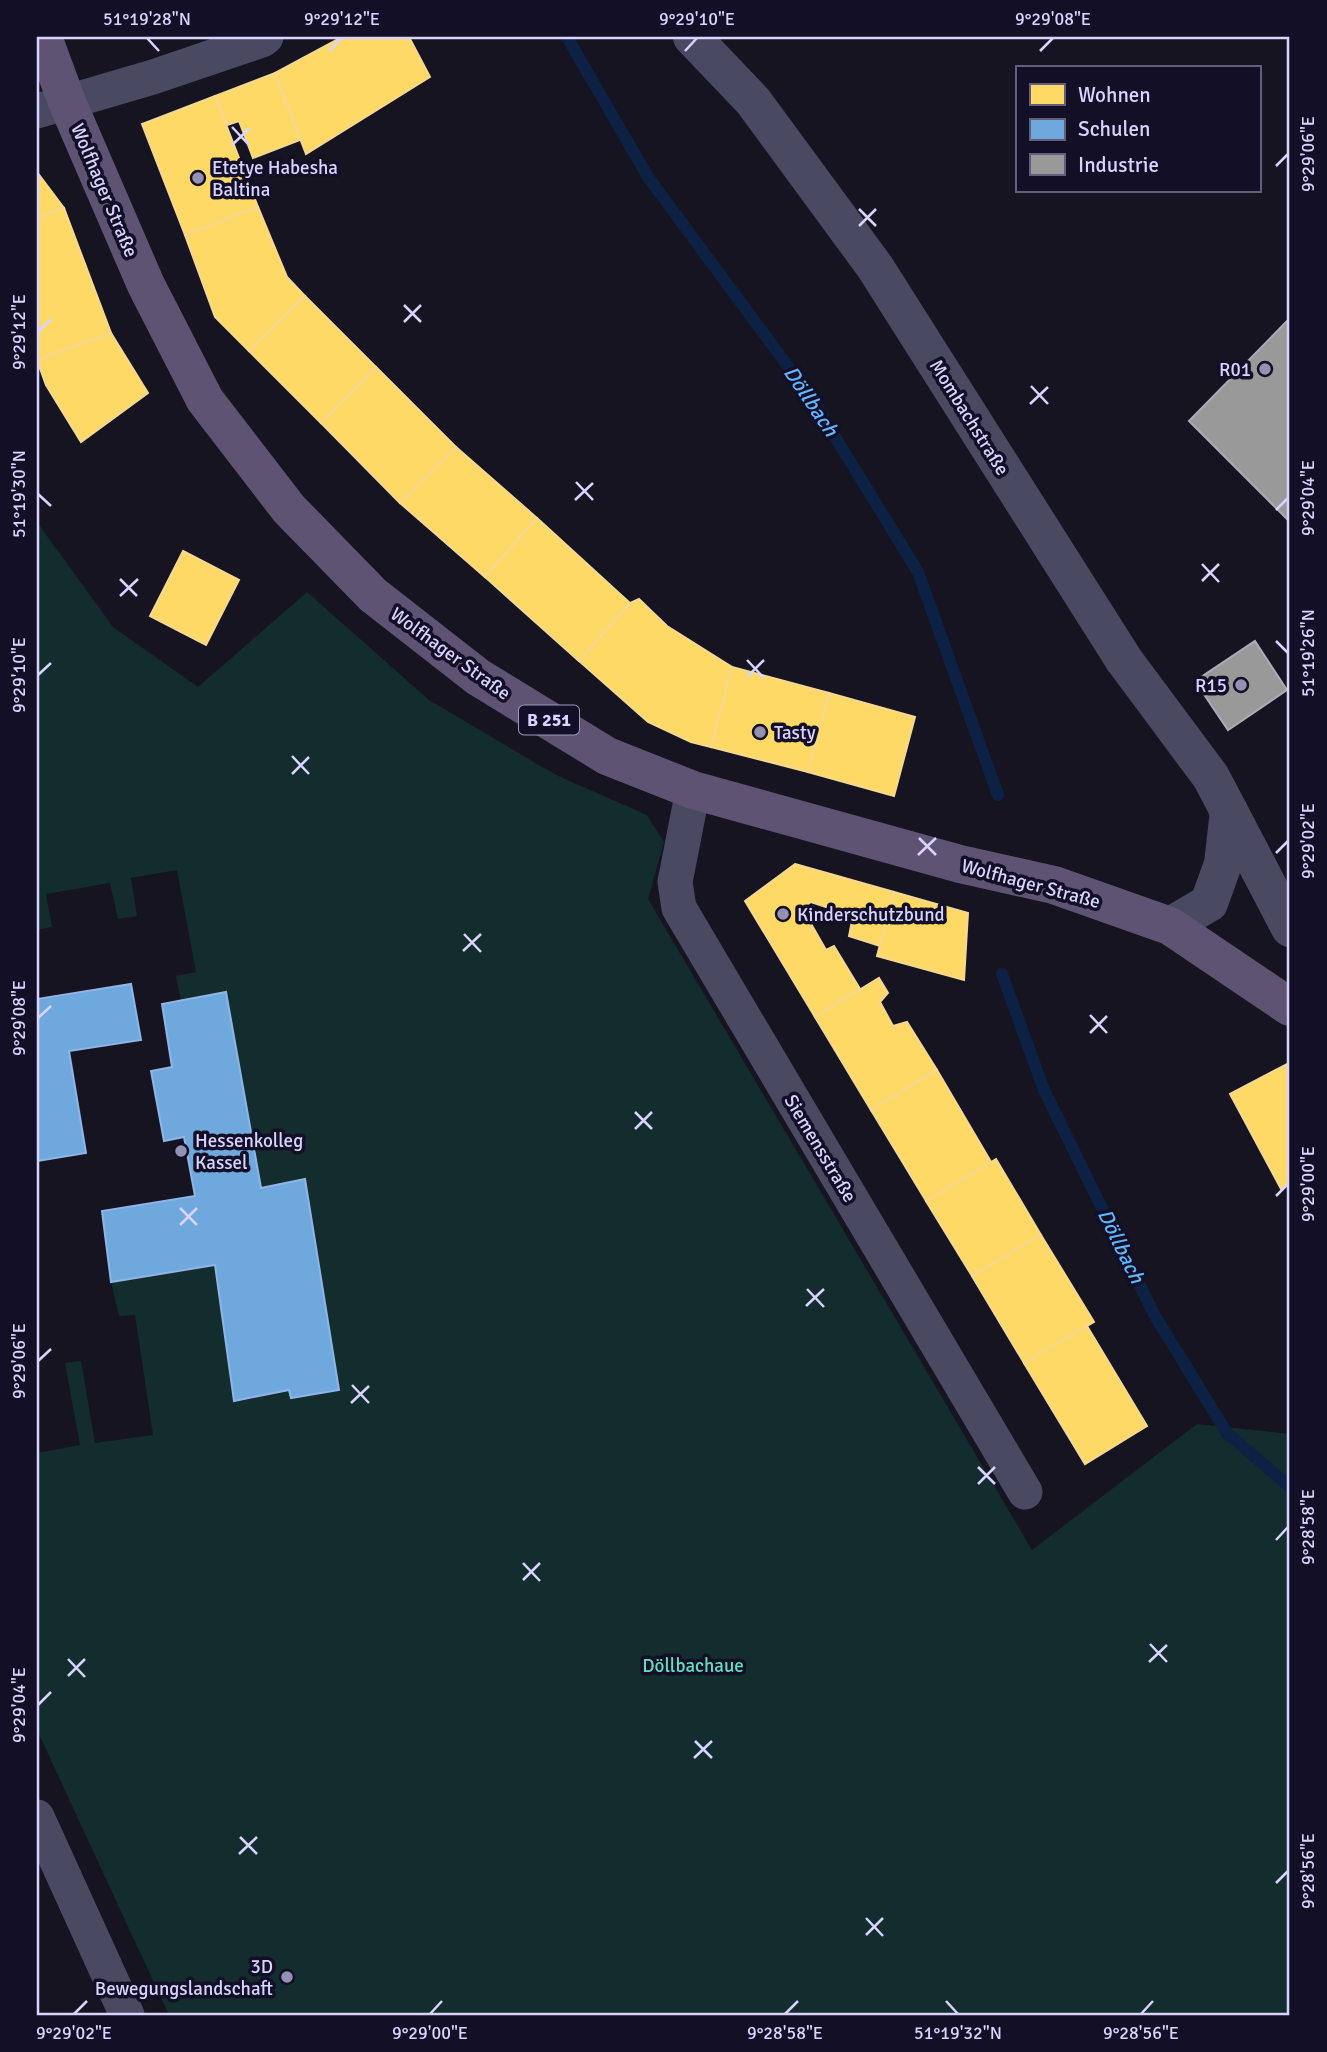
<svg xmlns="http://www.w3.org/2000/svg" width="1327" height="2052" font-family="Signika,sans-serif">
  <style>
    .green { fill: #132c2d }
    .homes { fill: #ffd966; stroke: #f4d894; stroke-width: 2 }
    .schools { fill: #6fa8dc; stroke: #8fb5e6; stroke-width: 2 }
    .industry { fill: #999; stroke: #acabb8; stroke-width: 2 }
    .lines { fill: none; stroke-linecap: round; stroke-linejoin: round }
    .stream { stroke: #0d2144; stroke-width: 12 }
    .minor { stroke: #4a4962; stroke-width: 35 }
    .tertiary { stroke: #4a4962; stroke-width: 38 }
    .primary { stroke: #5e5373; stroke-width: 38 }
    .ticks { fill: none; stroke: #d9d4ff; stroke-width: 2.5 }
    .poi-dot { fill: #9591b1; stroke: #130f26; stroke-width: 2.5 }
    .labels { text-anchor: middle; stroke-width: 7; stroke-linejoin: round; paint-order: stroke }
    .shield { fill: #130f26; stroke: #9e99be; stroke-width: 2 }
    .shield-label { font-size: 18px; font-weight: bold; fill: #d9d4ff }
    .poi-label { font-size: 19px; fill: #d9d4ff; stroke: #130f26; text-anchor: start }
    .street-label { font-size: 19px; fill: #d9d4ff; stroke: #130f26 }
    .park-label { font-size: 19px; fill: #5fe0c0; stroke: #130f26 }
    .water-label { font-size: 21px; font-style: italic; fill: #62b6ff; stroke: #130f26 }
    .neatline { fill: none; stroke: #d9d4ff; stroke-width: 2.5 }
    .ticks-label { font-size: 18px; text-anchor: middle; fill: #d9d4ff }
  </style>
  <rect width="100%" height="100%" fill="#161421"/>
  <path class="green" d="M 37,522 L 113,627 L 198,687 L 307,592 L 429,700 L 556,775 L 647,815 L 664,842 L 648,899 L 1032,1550 L 1197,1424 L 1290,1434 L 1290,2015 L 169,2015 L 37,1730 L 37,1453 L 80,1445 L 65,1363 L 81,1361 L 95,1443 L 153,1435 L 135,1315 L 119,1316 L 111,1282 L 215,1265 L 234,1401 L 289,1390 L 291,1398 L 339,1390 L 305,1180 L 261,1188 L 226,993 L 181,1001 L 176,976 L 196,972 L 177,870 L 131,878 L 137,916 L 118,919 L 110,883 L 46,894 L 52,927 L 37,930 Z"/>
  <g class="homes">
    <path d="M 342,37 L 409,37 L 430,77 L 306,154 L 275,73 Z"/>
    <path d="M 275,73 L 300,140 L 253,158 L 239,121 L 227,125 L 215,96 Z"/>
    <path d="M 215,96 L 258,207 L 185,235 L 142,124 Z"/>
    <path d="M 37,172 L 64,208 L 37,218 Z"/>
    <path d="M 258,207 L 287,277 L 305,296 L 249,351 L 215,317 L 185,235 Z"/>
    <path d="M 64,208 L 111,333 L 37,360 L 37,218 Z"/>
    <path d="M 305,296 L 376,367 L 321,423 L 249,351 Z"/>
    <path d="M 111,333 L 148,393 L 81,442 L 46,385 L 37,360 Z"/>
    <path d="M 376,367 L 456,447 L 400,503 L 321,423 Z"/>
    <path d="M 456,447 L 537,518 L 485,577 L 400,503 Z"/>
    <path d="M 537,518 L 630,603 L 579,661 L 485,577 Z"/>
    <path d="M 183,551 L 239,580 L 206,645 L 150,616 Z"/>
    <path d="M 639,599 L 667,626 L 732,667 L 711,747 L 691,742 L 648,722 L 579,661 L 630,603 Z"/>
    <path d="M 732,667 L 829,693 L 808,772 L 711,747 Z"/>
    <path d="M 829,693 L 915,717 L 894,796 L 808,772 Z"/>
    <path d="M 795,864 L 894,892 L 880,946 L 849,936 L 853,916 L 811,902 L 802,908 L 826,950 L 834,946 L 860,989 L 815,1017 L 745,901 Z"/>
    <path d="M 894,892 L 968,913 L 964,980 L 877,956 Z"/>
    <path d="M 879,978 L 888,993 L 880,1002 L 893,1026 L 907,1022 L 937,1070 L 871,1110 L 815,1017 Z"/>
    <path d="M 1287,1064 L 1290,1070 L 1290,1184 L 1281,1189 L 1230,1094 Z"/>
    <path d="M 937,1070 L 991,1162 L 926,1201 L 871,1110 Z"/>
    <path d="M 996,1159 L 1041,1235 L 972,1276 L 926,1201 Z"/>
    <path d="M 1041,1235 L 1094,1322 L 1024,1363 L 972,1276 Z"/>
    <path d="M 1087,1326 L 1147,1426 L 1085,1464 L 1024,1363 Z"/>
  </g>
  <g class="schools">
    <path d="M 131,984 L 141,1040 L 69,1051 L 86,1153 L 37,1161 L 37,999 Z"/>
    <path d="M 226,992 L 261,1188 L 305,1179 L 339,1390 L 291,1398 L 289,1390 L 234,1401 L 215,1265 L 111,1282 L 102,1211 L 195,1196 L 184,1137 L 164,1141 L 151,1071 L 172,1067 L 162,1004 Z"/>
  </g>
  <g class="industry">
    <path d="M 1290,318 L 1290,522 L 1189,421 Z"/>
    <path d="M 1255,641 L 1287,690 L 1228,730 L 1195,681 Z"/>
  </g>
  <g class="lines">
    <g class="stream">
      <path d="M 567,37 L 648,177 L 810,396 L 918,572 L 998,795"/>
      <path d="M 1002,974 L 1044,1090 L 1155,1316 L 1227,1433 L 1290,1487"/>
    </g>
    <g class="minor">
      <path d="M 37,111 L 153,77 L 262,40 L 266,37"/>
      <path d="M 693,790 L 675,882 L 679,908 L 1025,1492"/>
      <path d="M 37,1817 L 127,2015"/>
    </g>
    <g class="tertiary">
      <path d="M 692,37 L 753,101 L 875,267 L 1124,660 L 1211,777 L 1290,928"/>
      <path d="M 1170,926 L 1209,903 L 1223,864 L 1229,811"/>
    </g>
    <path class="primary" d="M 43,37 L 67,102 L 146,285 L 205,400 L 289,509 L 373,595 L 478,677 L 607,756 L 693,790 L 960,864 L 1054,885 L 1170,926 L 1290,1007"/>
  </g>
  <path class="ticks" d="M 147,38 L 159,51M 329,51 L 342,38M 685,51 L 697,38M 1040,51 L 1053,38M 232,127 L 249,145M 232,145 L 250,128M 1276,166 L 1288,154M 859,209 L 876,226M 859,226 L 876,209M 404,305 L 421,322M 404,322 L 421,305M 38,332 L 51,319M 1031,386 L 1048,404M 1030,404 L 1048,387M 576,482 L 593,500M 38,494 L 51,506M 575,500 L 593,483M 1276,510 L 1288,498M 1202,564 L 1219,582M 120,579 L 137,596M 1202,581 L 1219,564M 120,596 L 138,579M 1276,641 L 1288,653M 747,660 L 764,678M 38,675 L 51,663M 747,677 L 764,660M 292,756 L 309,774M 292,774 L 309,757M 919,838 L 936,855M 1276,853 L 1288,841M 918,855 L 936,838M 464,934 L 481,952M 463,951 L 481,934M 1090,1015 L 1107,1033M 38,1018 L 51,1006M 1090,1033 L 1107,1016M 635,1112 L 652,1129M 635,1129 L 652,1112M 1276,1196 L 1288,1184M 180,1208 L 197,1225M 180,1225 L 197,1208M 807,1289 L 824,1307M 806,1306 L 824,1289M 38,1361 L 51,1349M 352,1385 L 369,1403M 351,1403 L 369,1386M 978,1467 L 995,1484M 978,1484 L 995,1467M 1276,1540 L 1288,1527M 523,1563 L 540,1581M 523,1580 L 540,1563M 1150,1644 L 1167,1662M 68,1659 L 85,1677M 1149,1662 L 1167,1645M 68,1676 L 85,1659M 38,1705 L 51,1692M 695,1741 L 712,1758M 694,1758 L 712,1741M 240,1837 L 257,1854M 239,1854 L 257,1837M 1276,1883 L 1288,1871M 866,1918 L 883,1936M 866,1935 L 883,1918M 946,2001 L 958,2014M 74,2014 L 87,2001M 430,2014 L 442,2001M 785,2014 L 798,2001M 1141,2014 L 1153,2001"/>
  <g class="poi-dot">
    <circle cx="198" cy="178" r="7"/>
    <circle cx="1265" cy="369" r="7"/>
    <circle cx="1241" cy="685" r="7"/>
    <circle cx="760" cy="732" r="7"/>
    <circle cx="783" cy="914" r="7"/>
    <circle cx="181" cy="1151" r="7"/>
    <circle cx="287" cy="1977" r="7"/>
  </g>
  <g class="labels">
    <rect class="shield" x="519" y="705.5" width="60" height="29" rx="5"/>
    <g class="shield-label">
      <text x="549" y="726">B 251</text>
    </g>
    <g class="poi-label">
      <text x="212" y="174">Etetye Habesha<tspan x="212" dy="22">Baltina</tspan></text>
      <text x="1251" y="376" text-anchor="end">R01</text>
      <text x="1227" y="692" text-anchor="end">R15</text>
      <text x="774" y="739">Tasty</text>
      <text x="797" y="921">Kinderschutzbund</text>
      <text x="195" y="1147">Hessenkolleg<tspan x="195" dy="22">Kassel</tspan></text>
      <text x="273" y="1973" text-anchor="end">3D<tspan x="273" dy="22">Bewegungslandschaft</tspan></text>
    </g>
    <g class="street-label">
      <text transform="translate(105 190) rotate(67)" y="7">Wolfhager Straße</text>
      <text transform="translate(970 417) rotate(58)" y="7">Mombachstraße</text>
      <text transform="translate(451 653) rotate(36)" y="7">Wolfhager Straße</text>
      <text transform="translate(1031 883) rotate(15)" y="7">Wolfhager Straße</text>
      <text transform="translate(821 1148) rotate(59)" y="7">Siemensstraße</text>
    </g>
    <g class="park-label">
      <text x="693" y="1672">Döllbachaue</text>
    </g>
    <g class="water-label">
      <text transform="translate(811 401) rotate(56)" y="7">Döllbach</text>
      <text transform="translate(1121 1246) rotate(64)" y="7">Döllbach</text>
    </g>
  </g>
  <rect width="1327" height="2052" fill="none" stroke="#130f26" stroke-width="77"/>
  <rect x="1016" y="66" width="245" height="126" fill="#130f26" stroke="#625e7d" stroke-width="2"/>
  <rect x="1030" y="84" width="35" height="21" fill="#ffd966" stroke="#625e7d" stroke-width="2"/>
  <text x="1078" y="102" font-size="21" fill="#d9d4ff">Wohnen</text>
  <rect x="1030" y="119" width="35" height="21" fill="#6fa8dc" stroke="#625e7d" stroke-width="2"/>
  <text x="1078" y="136" font-size="21" fill="#d9d4ff">Schulen</text>
  <rect x="1030" y="154" width="35" height="21" fill="#999999" stroke="#625e7d" stroke-width="2"/>
  <text x="1078" y="172" font-size="21" fill="#d9d4ff">Industrie</text>
  <rect x="38" y="38" width="1250" height="1976" class="neatline"/>
  <g class="ticks-label">
    <text x="147" y="25">51°19'28"N</text>
    <text x="342" y="25">9°29'12"E</text>
    <text x="697" y="25">9°29'10"E</text>
    <text x="1053" y="25">9°29'08"E</text>
    <text transform="translate(1308 154) rotate(-90)" y="6">9°29'06"E</text>
    <text transform="translate(19 332) rotate(-90)" y="6">9°29'12"E</text>
    <text transform="translate(19 494) rotate(-90)" y="6">51°19'30"N</text>
    <text transform="translate(1308 498) rotate(-90)" y="6">9°29'04"E</text>
    <text transform="translate(1308 653) rotate(-90)" y="6">51°19'26"N</text>
    <text transform="translate(19 675) rotate(-90)" y="6">9°29'10"E</text>
    <text transform="translate(1308 841) rotate(-90)" y="6">9°29'02"E</text>
    <text transform="translate(19 1018) rotate(-90)" y="6">9°29'08"E</text>
    <text transform="translate(1308 1184) rotate(-90)" y="6">9°29'00"E</text>
    <text transform="translate(19 1361) rotate(-90)" y="6">9°29'06"E</text>
    <text transform="translate(1308 1527) rotate(-90)" y="6">9°28'58"E</text>
    <text transform="translate(19 1705) rotate(-90)" y="6">9°29'04"E</text>
    <text transform="translate(1308 1871) rotate(-90)" y="6">9°28'56"E</text>
    <text x="74" y="2039">9°29'02"E</text>
    <text x="430" y="2039">9°29'00"E</text>
    <text x="785" y="2039">9°28'58"E</text>
    <text x="958" y="2039">51°19'32"N</text>
    <text x="1141" y="2039">9°28'56"E</text>
  </g>
</svg>
